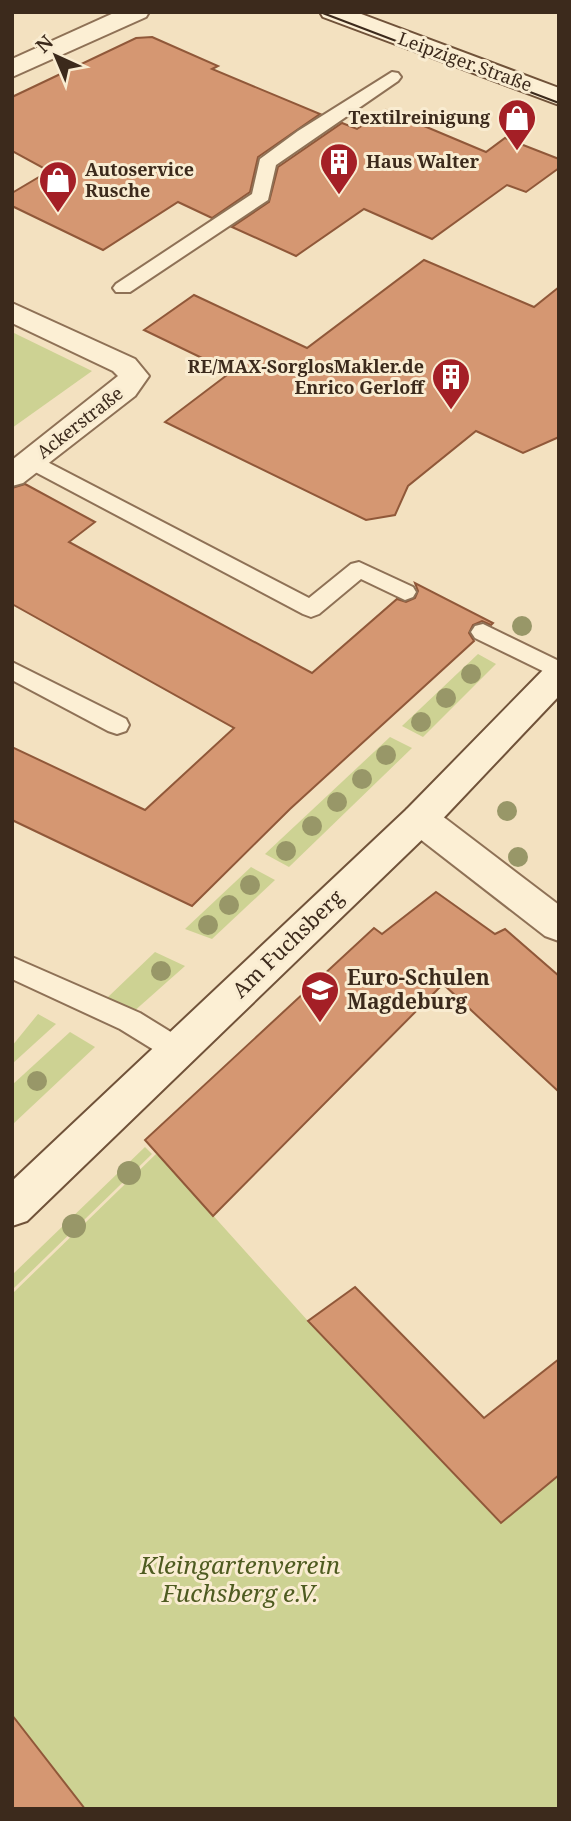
<svg xmlns="http://www.w3.org/2000/svg" width="571" height="1821" font-family="'Noto Serif',serif">
  <style>
    .green { fill: #cdd293 }
    .building { fill: #d59772; stroke: #905839; stroke-width: 2 }
    .lines { fill: none; stroke-linecap: round; stroke-linejoin: round }
    .service-casing { stroke: #8e7156; stroke-width: 4 }
    .minor-casing { stroke: #8e7156; stroke-width: 4 }
    .secondary-casing { stroke: #705239; stroke-width: 4 }
    .service { fill: #fcefd4; fill-rule: evenodd }
    .minor { fill: #fcefd4; fill-rule: evenodd }
    .secondary { fill: #fcefd4; fill-rule: evenodd }
    .tram { stroke: #3c2a1c; stroke-width: 2 }
    .tree { fill: #989768 }
    .labels { text-anchor: middle; stroke-width: 6; stroke-linejoin: round; paint-order: stroke }
    .far-street-label { font-size: 18px; fill: #3c2a1c; stroke: #f9ecd1 }
    .far-poi-label { font-size: 18px; font-weight: bold; fill: #3c2a1c; stroke: #f9ecd1; text-anchor: end }
    .street-label { font-size: 21px; fill: #3c2a1c; stroke: #f9ecd1 }
    .poi-label { font-size: 21px; font-weight: bold; fill: #3c2a1c; stroke: #f9ecd1; text-anchor: start }
    .near-park-label { font-size: 24px; font-style: italic; fill: #4e5b20; stroke: #f9ecd1 }
  </style>
  <rect width="100%" height="100%" fill="#f3e1c0"/>
  <g class="green">
    <path d="M 12,332 L 92,371 L 12,428 Z"/>
    <path d="M 478,654 L 496,664 L 423,737 L 402,726 Z"/>
    <path d="M 390,737 L 412,748 L 289,867 L 265,854 Z"/>
    <path d="M 251,867 L 275,880 L 212,939 L 185,929 Z"/>
    <path d="M 155,952 L 185,966 L 132,1013 L 107,998 Z"/>
    <path d="M 38,1014 L 56,1024 L 12,1064 L 12,1046 Z"/>
    <path d="M 70,1032 L 95,1047 L 12,1125 L 12,1085 Z"/>
    <path d="M 145,1147 L 152,1154 L 12,1290 L 12,1275 Z"/>
    <path d="M 157,1153 L 308,1321 L 500,1523 L 559,1475 L 559,1809 L 85,1809 L 12,1715 L 12,1294 Z"/>
  </g>
  <g class="building">
    <path d="M 152,37 L 218,66 L 212,69 L 320,114 L 258,157 L 250,192 L 212,218 L 178,202 L 103,250 L 12,206 L 12,193 L 49,171 L 12,151 L 12,97 L 136,38 Z"/>
    <path d="M 386,110 L 486,152 L 505,138 L 559,159 L 559,168 L 526,192 L 507,185 L 432,239 L 364,209 L 296,256 L 232,227 L 269,202 L 278,167 L 342,123 L 357,129 Z"/>
    <path d="M 424,260 L 534,307 L 559,287 L 559,437 L 523,453 L 476,431 L 408,486 L 395,515 L 366,520 L 165,422 L 231,372 L 144,330 L 194,295 L 307,348 Z"/>
    <path d="M 25,484 L 95,522 L 69,542 L 312,673 L 397,599 L 406,602 L 415,598 L 418,591 L 415,583 L 493,623 L 491,625 L 482,621 L 473,625 L 469,633 L 474,641 L 290,809 L 192,906 L 12,820 L 12,747 L 145,810 L 234,728 L 12,604 L 12,488 Z"/>
    <path d="M 436,892 L 495,934 L 505,929 L 559,976 L 559,1092 L 443,984 L 213,1216 L 145,1140 L 374,928 L 382,934 Z"/>
    <path d="M 355,1287 L 484,1418 L 559,1359 L 559,1475 L 501,1523 L 308,1321 Z"/>
    <path d="M 12,1715 L 85,1809 L 12,1809 Z"/>
  </g>
  <g class="lines">
    <defs>
      <g id="service">
        <path d="M 392,72 L 398,73 L 401,77 L 398,81 L 276,165 L 268,200 L 130,292 L 116,292 L 113,288 L 116,284 L 252,194 L 260,159 L 298,131 Z"/>
        <path d="M 32,454 L 309,598 L 351,564 L 359,562 L 413,587 L 416,592 L 413,597 L 405,600 L 361,579 L 319,614 L 311,617 L 303,614 L 24,466 L 21,461 L 24,456 Z"/>
        <path d="M 483,624 L 559,661 L 559,679 L 475,638 L 471,632 L 475,626 Z"/>
        <path d="M 12,662 L 126,719 L 129,725 L 126,731 L 117,734 L 108,731 L 12,680 Z"/>
        <path d="M 12,957 L 140,1013 L 187,1042 L 191,1050 L 187,1058 L 177,1061 L 167,1058 L 120,1029 L 12,979 Z"/>
      </g>
      <g id="minor">
        <path d="M 116,12 L 149,12 L 146,17 L 12,77 L 12,59 Z"/>
        <path d="M 12,303 L 135,359 L 149,376 L 135,396 L 23,483 L 12,486 L 12,460 L 118,376 L 113,371 L 12,323 Z"/>
        <path d="M 420,805 L 433,809 L 559,905 L 559,941 L 545,936 L 407,829 L 401,819 L 407,809 Z"/>
      </g>
      <g id="secondary">
        <path d="M 320,12 L 356,12 L 559,88 L 559,105 L 323,17 Z"/>
        <path d="M 559,662 L 559,696 L 433,829 L 27,1221 L 12,1226 L 12,1181 L 407,809 L 547,666 Z"/>
      </g>
    </defs>
    <use href="#service" class="service-casing"/>
    <use href="#minor" class="minor-casing"/>
    <use href="#secondary" class="secondary-casing"/>
    <use href="#service" class="service"/>
    <use href="#minor" class="minor"/>
    <use href="#secondary" class="secondary"/>
    <path class="tram" d="M 320,12 L 559,103"/>
  </g>
  <g class="tree">
    <circle cx="522" cy="626" r="10"/>
    <circle cx="471" cy="674" r="10"/>
    <circle cx="446" cy="698" r="10"/>
    <circle cx="421" cy="722" r="10"/>
    <circle cx="386" cy="755" r="10"/>
    <circle cx="362" cy="779" r="10"/>
    <circle cx="337" cy="802" r="10"/>
    <circle cx="507" cy="811" r="10"/>
    <circle cx="312" cy="826" r="10"/>
    <circle cx="286" cy="851" r="10"/>
    <circle cx="518" cy="857" r="10"/>
    <circle cx="250" cy="885" r="10"/>
    <circle cx="229" cy="905" r="10"/>
    <circle cx="208" cy="925" r="10"/>
    <circle cx="161" cy="971" r="10"/>
    <circle cx="37" cy="1081" r="10"/>
    <circle cx="129" cy="1173" r="12"/>
    <circle cx="74" cy="1226" r="12"/>
  </g>
  <defs>
    <symbol id="shop-pin" viewBox="-11 -11 22 30"><path d="M0 17L-7.5 6A9.5 9.5 0 1 1 7.5 6Z" fill="#a41f26" stroke="#f9ecd1"/><path d="M-5-2.5h2.3a2.7 3.5 0 0 1 5.4 0H5L5.5 6h-11ZM-1.5-2.5h3a1.5 2.3 0 0 0-3 0Z" fill="#fff"/></symbol>
    <symbol id="building-pin" viewBox="-11 -11 22 30"><path d="M0 17L-7.5 6A9.5 9.5 0 1 1 7.5 6Z" fill="#a41f26" stroke="#f9ecd1"/><path d="M-4-6H4V6H1V3H-1V6H-4ZM-2.5-4.3h1.7v1.8h-1.7ZM.8-4.3h1.7v1.8H.8ZM-2.5-1h1.7V.8h-1.7ZM.8-1h1.7V.8H.8Z" fill="#fff"/></symbol>
    <symbol id="school-pin" viewBox="-11 -11 22 30"><path d="M0 17L-7.5 6A9.5 9.5 0 1 1 7.5 6Z" fill="#a41f26" stroke="#f9ecd1"/><path d="M0-5L7-2L0 1L-7-2ZM-4 1L0 2.5L4 1V4Q0 6-4 4Z" fill="#fff"/></symbol>
  </defs>
  <g fill-rule="evenodd">
    <use href="#shop-pin" x="495" y="96" width="44" height="60"/>
    <use href="#building-pin" x="317" y="140" width="44" height="60"/>
    <use href="#shop-pin" x="36" y="158" width="44" height="60"/>
    <use href="#building-pin" x="429" y="355" width="44" height="60"/>
    <use href="#school-pin" x="298" y="968" width="44" height="60"/>
  </g>
  <g class="labels">
    <g class="far-street-label">
      <text transform="translate(465 62) rotate(20)" y="6">Leipziger Straße</text>
      <text transform="translate(80 423) rotate(-38)" y="6">Ackerstraße</text>
    </g>
    <g class="far-poi-label">
      <text x="490" y="124">Textilreinigung</text>
      <text x="366" y="168" text-anchor="start">Haus Walter</text>
      <text x="85" y="176" text-anchor="start">Autoservice<tspan x="85" dy="21">Rusche</tspan></text>
      <text x="424" y="373">RE/MAX-SorglosMakler.de<tspan x="424" dy="21">Enrico Gerloff</tspan></text>
    </g>
    <g class="street-label">
      <text transform="translate(288 944) rotate(-44)" y="7">Am Fuchsberg</text>
    </g>
    <g class="poi-label">
      <text x="347" y="985">Euro-Schulen<tspan x="347" dy="24">Magdeburg</tspan></text>
    </g>
    <g class="near-park-label">
      <text x="240" y="1574">Kleingartenverein<tspan x="240" dy="28">Fuchsberg e.V.</tspan></text>
    </g>
  </g>
  <rect width="571" height="1821" fill="none" stroke="#3c2a1c" stroke-width="28"/>
  <g transform="translate(56 56) rotate(316)" stroke="#f9ecd1" stroke-width="5" paint-order="stroke">
  <path d="M0-5L12 26L0 18L-12 26Z" fill="#3c2a1c"/>
  <text y="-10" font-size="19" font-weight="bold" text-anchor="middle" fill="#3c2a1c">N</text>
  </g>
</svg>
